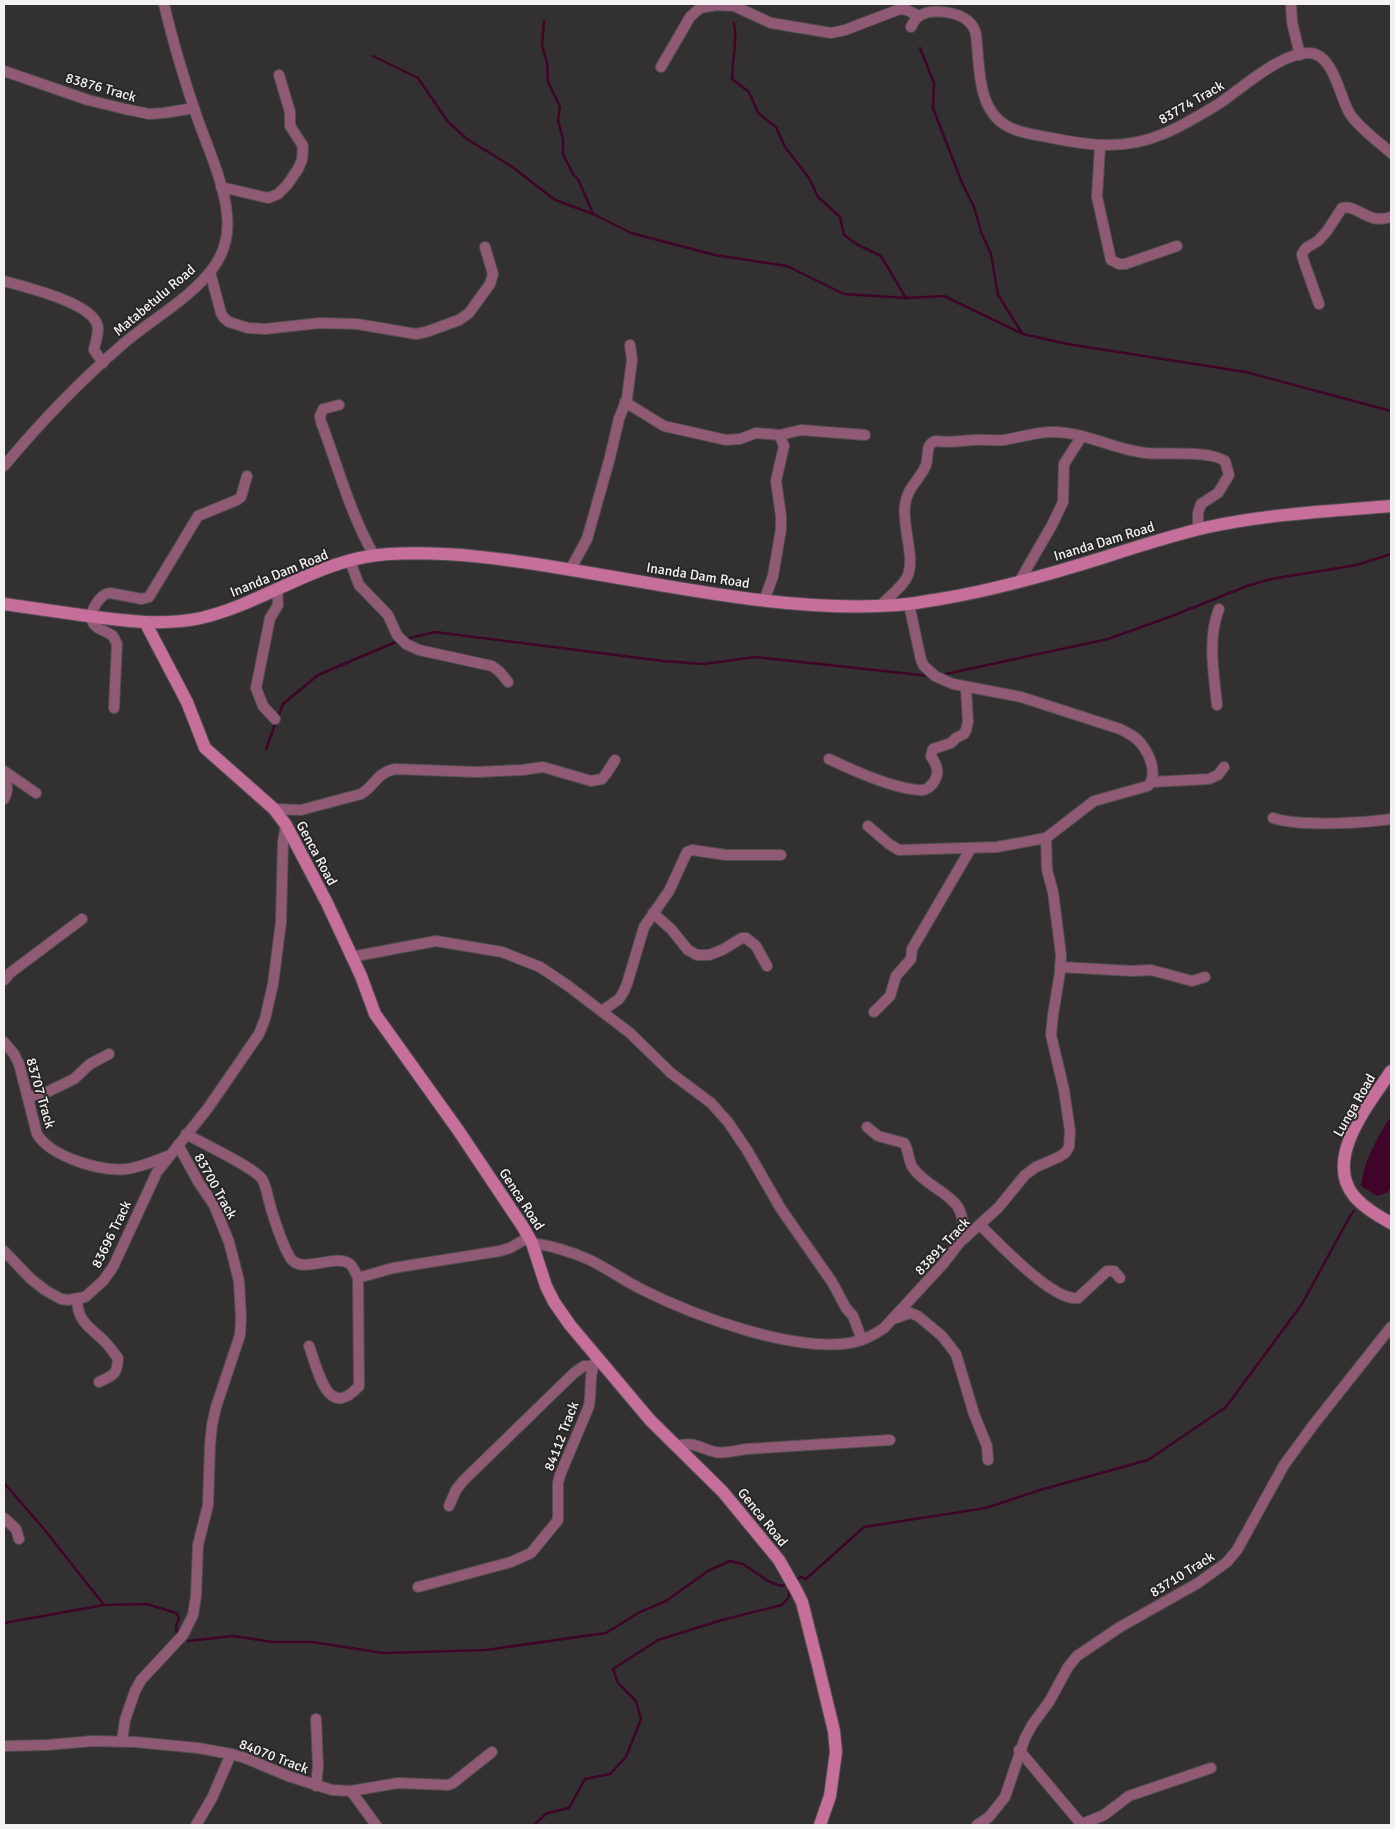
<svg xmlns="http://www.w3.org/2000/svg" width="1395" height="1829" font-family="Signika,sans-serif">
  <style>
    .water { fill: #3f0528 }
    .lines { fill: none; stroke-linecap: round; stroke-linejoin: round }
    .stream { stroke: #3f0528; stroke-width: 2.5 }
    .street-casing { stroke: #524f50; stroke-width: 12 }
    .secondary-casing { stroke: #524f50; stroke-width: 14 }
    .street { stroke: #915a74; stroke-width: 10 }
    .secondary { stroke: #c66f9a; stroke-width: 12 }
    .labels { text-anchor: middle; stroke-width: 4; stroke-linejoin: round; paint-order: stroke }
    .street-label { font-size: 14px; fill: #f3f1f1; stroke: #292627 }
  </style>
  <rect width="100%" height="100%" fill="#333031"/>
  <path class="water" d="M 1391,1118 L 1391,1188 L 1387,1193 L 1377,1196 L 1361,1186 C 1364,1161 1375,1142 1388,1120 Z"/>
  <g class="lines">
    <g class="stream">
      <path d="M 544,21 L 542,46 L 547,62 L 548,82 L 560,107 L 558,120 L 563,139 L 563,154 L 573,174 L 579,181 L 593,214"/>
      <path d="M 734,23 C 738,42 732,59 732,79 L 749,92 L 758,113 L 776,127 L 785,147 L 809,178 L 818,197 L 840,217 L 844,235 L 858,245 L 881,256 L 906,298"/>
      <path d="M 920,48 L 934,83 L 933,108 L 962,183 L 974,207 L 981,232 L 991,254 L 998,295 L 1022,333"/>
      <path d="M 373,56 L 418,78 L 448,122 L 467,139 L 511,166 L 555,200 L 593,214 L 631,233 L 715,255 L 787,266 L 844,294 L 906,298 L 944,296 L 1023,334 L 1067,344 L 1246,372 L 1391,411"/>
      <path d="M 406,639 L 435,632 L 663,661 L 704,664 L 755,657 L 929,676"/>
      <path d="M 941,675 L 1108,639 L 1172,616 L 1247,586 L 1271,579 L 1357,565 L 1391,554"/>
      <path d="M 278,717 L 283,704 L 318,675 L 398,641"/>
      <path d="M 266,749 L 276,722"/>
      <path d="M 4,1483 L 44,1529 L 104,1605"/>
      <path d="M 796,1580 L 801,1577 L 806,1579 L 864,1527 L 986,1508 L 1040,1490 L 1148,1460 L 1226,1407 L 1302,1304 L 1350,1216 L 1354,1211"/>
      <path d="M 4,1623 L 104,1605 L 147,1604 L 176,1613 L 179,1618 L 176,1626 L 177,1636"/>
      <path d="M 188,1641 L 233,1636 L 272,1642 L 312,1642 L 383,1653 L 486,1650 L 606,1633 L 640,1612 L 666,1601 L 708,1571 L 730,1561 L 743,1564 L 768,1581 L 781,1586 L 787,1584"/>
      <path d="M 534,1825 L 547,1813 L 569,1808 L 585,1779 L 610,1774 L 626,1757 L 641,1719 L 636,1701 L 618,1683 L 613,1669 L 658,1640 L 722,1620 L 782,1605 L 789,1597 L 789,1587"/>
    </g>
    <defs>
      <g id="street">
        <path d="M 1291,4 L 1292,22 L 1300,55"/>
        <path d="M 911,27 C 913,23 915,19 918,17 C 930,7 958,12 968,21 C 973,25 975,29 976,35 C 980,65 976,111 1009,127 C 1022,134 1038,135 1052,138 C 1090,146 1126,150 1163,134 C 1183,126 1202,114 1220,103 C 1241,89 1288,46 1315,54 C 1335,61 1340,98 1350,114 C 1359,128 1379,142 1391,153"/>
        <path d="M 661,67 L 690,17 L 700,8 L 716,5 L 734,6 L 771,23 L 831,33 L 845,30 L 900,9 L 907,10 L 919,16"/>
        <path d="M 4,71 L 88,100 L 125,109 L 149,114 L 164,113 L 194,108"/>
        <path d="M 1100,146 L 1097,197 L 1111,260 L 1119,264 L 1125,264 L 1177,246"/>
        <path d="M 221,187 L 268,198 L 278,194 L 287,185 L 298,169 L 302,160 L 303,146 L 290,126 L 290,112 L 279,75"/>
        <path d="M 210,272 L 221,313 L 224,318 L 229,322 L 248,328 L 265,329 L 320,323 L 357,324 L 416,334 L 426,332 L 459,320 L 469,313 L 490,284 L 493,274 L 485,247"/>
        <path d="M 4,281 C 25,287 89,302 97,324 C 100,332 95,342 94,350 L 103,363"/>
        <path d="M 1319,304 L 1303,259 L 1302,254 L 1306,248 L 1318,241 L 1327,231 L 1342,208 C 1359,204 1366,225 1391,217"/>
        <path d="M 625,402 L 664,426 L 726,440 L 740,439 L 756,433 L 780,435 L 801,430 L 865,435"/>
        <path d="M 339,405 L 323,409 L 320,416 L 321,422 C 338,466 350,514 374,555"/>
        <path d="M 4,466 C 40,423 80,381 123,344 C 152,319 190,299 213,268 C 225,252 229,235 227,215 C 225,186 208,148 198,120 C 185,82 173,43 164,4"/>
        <path d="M 350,561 L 359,585 L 388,615 L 397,635 L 406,644 L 419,650 L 492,666 L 500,672 L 508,682"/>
        <path d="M 570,570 L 587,539 L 609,461 L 619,419 L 627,398 L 632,360 L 630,345"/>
        <path d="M 1019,582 L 1052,525 L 1063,502 L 1064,464 L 1082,436"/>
        <path d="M 764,601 L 773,576 L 781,529 L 781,516 L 776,481 L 784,446 L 781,439 L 781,435"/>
        <path d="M 880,606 C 888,597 904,586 908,575 C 915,557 902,526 905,505 C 907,487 920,480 926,465 C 929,456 925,445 935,441 C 948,443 960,441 973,440 C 983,439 993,441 1004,440 C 1020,437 1037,432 1053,432 C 1085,432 1115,450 1146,453 C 1166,455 1209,450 1225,461 L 1229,475 L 1218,493 L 1201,504 L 1198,513 L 1198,530"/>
        <path d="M 1217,705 C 1214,674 1207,639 1219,609"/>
        <path d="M 114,708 L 117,644 L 113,636 C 107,631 97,630 93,623 C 87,615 99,594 110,593 L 142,599 L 149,597 L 198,516 L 237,500 L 241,497 L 247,476"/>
        <path d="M 275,719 L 263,706 L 256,688 L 270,618 L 278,605 L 277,588"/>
        <path d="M 829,759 C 852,770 895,789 920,790 C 926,791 932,786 935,780 C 940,771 936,764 931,756 L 933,749 L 951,743 L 956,738 L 964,734 L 966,730 L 968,722 L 966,688"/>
        <path d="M 4,771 L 36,793"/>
        <path d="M 4,778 C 8,786 8,791 4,799"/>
        <path d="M 1151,782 L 1209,779 L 1218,775 L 1224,767"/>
        <path d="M 274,809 L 301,810 L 361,794 C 375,786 376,773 395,769 L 476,772 L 522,770 L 543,767 L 591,781 L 602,779 L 606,774 L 615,760"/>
        <path d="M 1273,818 C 1300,827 1363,823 1391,819"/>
        <path d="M 868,826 L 889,844 L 899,850 L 997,847 L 1046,838 L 1094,801 L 1148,786 C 1158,775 1150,755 1142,745 C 1137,737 1128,733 1120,729 L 1021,697 L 953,684 L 935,676 L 924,666 L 921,660 L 909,604"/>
        <path d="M 653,913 L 671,929 L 688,950 L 697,955 L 709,955 L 722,950 L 742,938 L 746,938 L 756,946 L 767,966"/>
        <path d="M 351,957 L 436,941 L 502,952 L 540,967 L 567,985 L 630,1033 L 671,1073 L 711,1103 L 728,1122 L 747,1150 L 781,1209 L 832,1282 L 846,1308 L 853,1316 L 862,1340"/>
        <path d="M 1060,967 L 1133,971 L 1151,970 L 1192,981 L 1205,977"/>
        <path d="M 4,980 L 10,973 L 82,919"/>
        <path d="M 602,1011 L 619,999 L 623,993 L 627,984 L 644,927 L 669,891 L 687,852 L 692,850 L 726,855 L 781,855"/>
        <path d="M 874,1012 L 890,996 L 896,976 L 911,959 L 912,949 L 971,848"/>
        <path d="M 4,1042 L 14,1054 L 19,1064 L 37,1134 C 51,1157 101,1172 127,1169 C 141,1167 155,1161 168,1156"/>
        <path d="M 28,1097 L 45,1093 L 74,1079 L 90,1064 L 109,1054"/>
        <path d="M 867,1127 L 878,1136 L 904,1143 C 909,1150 908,1161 913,1168 C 925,1185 947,1191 958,1207 C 963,1216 964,1227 966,1237"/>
        <path d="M 186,1134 C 200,1142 255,1168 262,1179 C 266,1185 267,1194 269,1201 C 272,1213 285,1254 293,1261 C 305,1272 336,1254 350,1264 C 354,1268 356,1273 358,1278 L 359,1386 C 327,1422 318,1369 309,1346"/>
        <path d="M 980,1225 C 998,1242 1053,1302 1078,1298 L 1107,1271 L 1114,1271 L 1120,1278"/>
        <path d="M 532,1243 C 553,1246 572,1252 590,1260 C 608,1269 625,1281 643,1290 C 695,1316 792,1352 850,1343 C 863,1341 874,1335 884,1328 L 943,1264 L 960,1242 L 998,1208 L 1025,1175 L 1036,1167 L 1059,1157 L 1066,1152 L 1069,1147 L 1070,1131 L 1064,1090 L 1051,1035 L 1053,1015 L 1060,972 L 1061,955 L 1053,892 L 1047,870 L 1046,838"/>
        <path d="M 4,1251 L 31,1279 L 45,1290 L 61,1299 L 68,1300 L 85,1297 L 103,1281 L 113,1267 L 157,1172 L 208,1108 L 259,1034 L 265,1019 L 273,984 L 281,922 L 283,842 L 286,825"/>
        <path d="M 358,1278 L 393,1268 L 500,1251 L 510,1248 L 529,1237"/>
        <path d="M 77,1300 C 78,1321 88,1326 102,1339 C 108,1344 113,1352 118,1358 C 117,1375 114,1375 99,1382"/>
        <path d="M 896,1318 L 910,1313 L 918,1316 L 942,1336 L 956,1354 L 974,1414 L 987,1446 L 988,1460"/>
        <path d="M 676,1446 C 694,1441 699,1448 715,1452 C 725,1454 737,1450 747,1449 L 890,1440"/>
        <path d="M 449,1506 L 456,1490 L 463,1481 L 574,1373 L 584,1366 L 592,1366"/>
        <path d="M 4,1518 L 16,1529 L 19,1539"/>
        <path d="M 418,1587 L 511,1562 L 531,1553 L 558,1520 L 558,1483 L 560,1475 L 589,1406 C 592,1389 588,1373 597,1358"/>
        <path d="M 122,1741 L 125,1720 L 135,1691 L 141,1680 L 183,1635 L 193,1615 L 196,1596 L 198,1545 L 208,1505 L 210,1445 L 212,1425 L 216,1407 L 240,1335 L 241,1318 L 239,1281 L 229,1242 L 214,1205 L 199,1183 L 178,1145"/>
        <path d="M 4,1746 L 47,1745 L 93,1741 L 135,1742 L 198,1748 L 231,1754 L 245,1758 L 288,1776 L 332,1790 L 351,1791 L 398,1783 L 448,1785 L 453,1783 L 492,1752"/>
        <path d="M 1019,1750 L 1082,1825"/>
        <path d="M 316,1786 L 318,1766 L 316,1719"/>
        <path d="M 351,1791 L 376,1825"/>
        <path d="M 1082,1824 L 1104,1815 L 1129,1796 L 1211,1768"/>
        <path d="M 196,1825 L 212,1798 L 231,1754"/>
        <path d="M 977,1825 L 989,1817 L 1005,1797 L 1025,1738 L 1032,1725 L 1049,1702 L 1068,1667 L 1077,1656 L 1120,1627 L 1198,1583 L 1227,1562 L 1237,1550 L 1284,1465 L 1314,1424 L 1391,1327"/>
      </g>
      <g id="secondary">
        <path d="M 4,604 C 32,608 60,612 88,616 C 126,621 164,626 201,618 C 265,603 322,557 389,554 C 448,551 508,559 566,569 C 673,586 789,613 898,605 C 912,604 926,601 940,599 C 996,590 1051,574 1105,557 C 1139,546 1173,535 1208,527 C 1268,514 1330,511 1391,506"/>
        <path d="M 145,622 L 187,702 L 205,748 L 274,809 L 286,825 L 327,903 L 361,976 L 375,1014 L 458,1130 L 523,1227 L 532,1243 L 546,1286 L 554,1302 L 570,1325 L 650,1420 L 723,1492 L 779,1560 L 796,1590 L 802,1602 L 818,1665 L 834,1731 L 836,1752 L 830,1796 L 820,1825"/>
        <path d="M 1391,1071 C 1370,1103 1323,1158 1354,1196 C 1364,1208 1378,1216 1391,1223"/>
      </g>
    </defs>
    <use href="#street" class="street-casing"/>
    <use href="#secondary" class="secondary-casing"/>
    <use href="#street" class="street"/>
    <use href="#secondary" class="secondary"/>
  </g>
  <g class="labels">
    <g class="street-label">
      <text transform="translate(101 87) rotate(16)" y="5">83876 Track</text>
      <text transform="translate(1191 102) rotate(-30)" y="5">83774 Track</text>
      <text transform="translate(154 300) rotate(-40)" y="5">Matabetulu Road</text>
      <text transform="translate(1104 541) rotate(-17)" y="5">Inanda Dam Road</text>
      <text transform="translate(279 573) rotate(-22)" y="5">Inanda Dam Road</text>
      <text transform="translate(698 575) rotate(9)" y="5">Inanda Dam Road</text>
      <text transform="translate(317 853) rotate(62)" y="5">Genca Road</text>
      <text transform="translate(41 1093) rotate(74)" y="5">83707 Track</text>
      <text transform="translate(1354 1105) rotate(-60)" y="5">Lunga Road</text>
      <text transform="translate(216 1186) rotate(61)" y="5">83700 Track</text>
      <text transform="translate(522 1199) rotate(57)" y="5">Genca Road</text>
      <text transform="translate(111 1234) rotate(-64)" y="5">83696 Track</text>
      <text transform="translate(942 1246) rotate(-47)" y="5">83891 Track</text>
      <text transform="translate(561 1436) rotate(-69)" y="5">84112 Track</text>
      <text transform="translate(763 1517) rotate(51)" y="5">Genca Road</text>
      <text transform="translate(1182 1574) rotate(-32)" y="5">83710 Track</text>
      <text transform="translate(274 1756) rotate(21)" y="5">84070 Track</text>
    </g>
  </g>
  <rect width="1395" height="1829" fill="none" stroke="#f3f1f1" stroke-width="10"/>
</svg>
